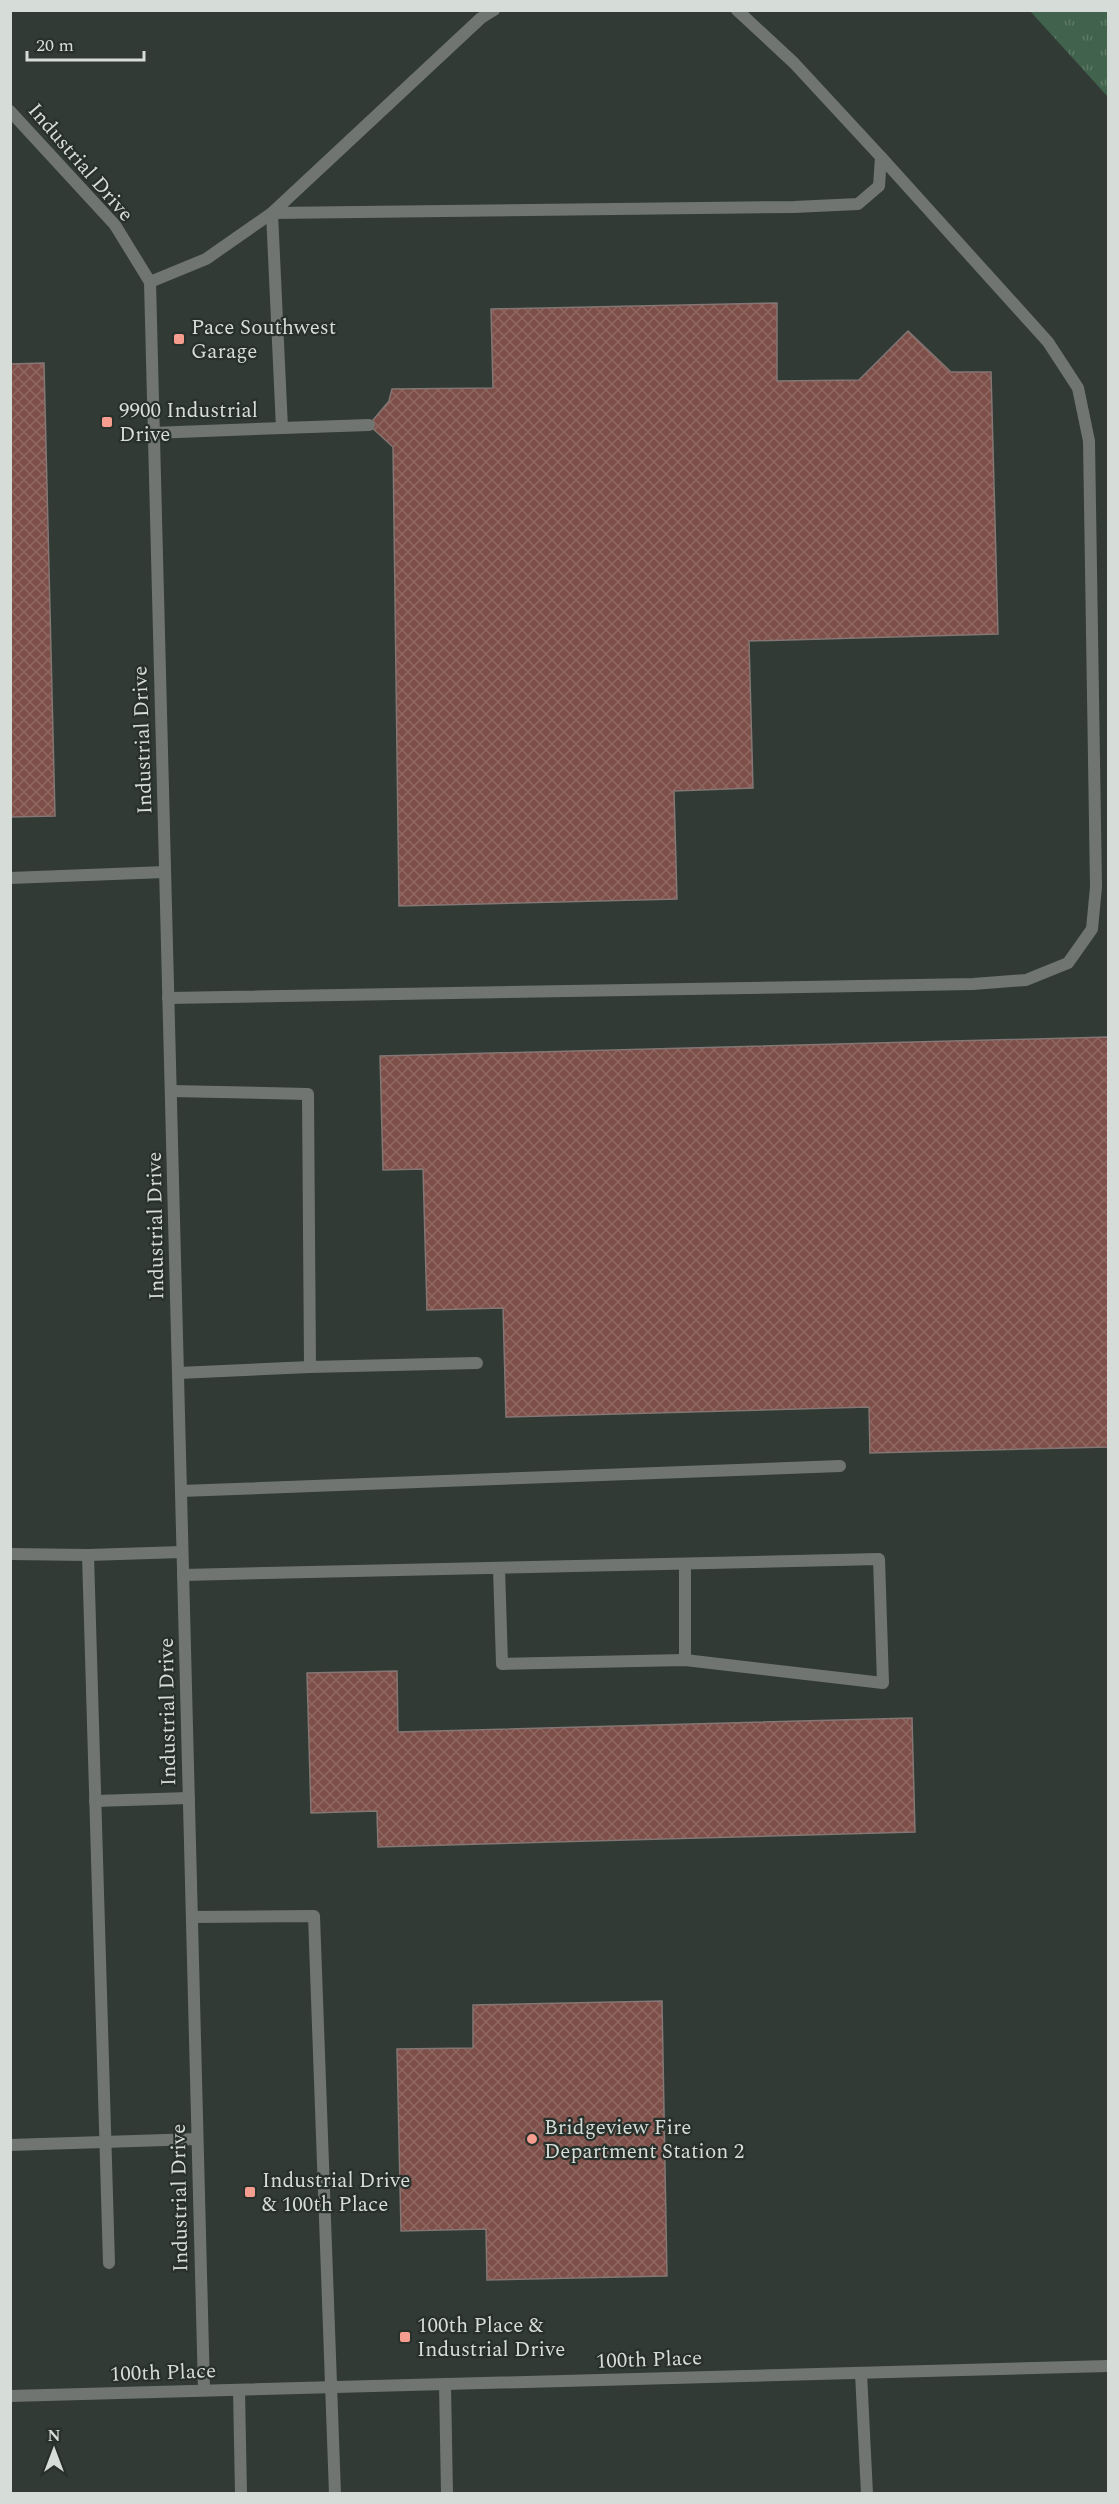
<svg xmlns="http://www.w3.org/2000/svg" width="1119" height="2504" font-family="Spectral,serif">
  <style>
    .grass { fill: url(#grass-tufts) }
    .building { fill: url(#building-cross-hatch); stroke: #837674; stroke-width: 1.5 }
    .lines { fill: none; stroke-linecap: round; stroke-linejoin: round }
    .service { stroke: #707572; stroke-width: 12 }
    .minor { stroke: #707572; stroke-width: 12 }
    .poi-dot { fill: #f59d8f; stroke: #27302a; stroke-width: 2 }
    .labels { text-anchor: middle; stroke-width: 4.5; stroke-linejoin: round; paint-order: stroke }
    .street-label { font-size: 21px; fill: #d6dcd8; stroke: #27302a }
    .poi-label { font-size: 21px; fill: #d6dcd8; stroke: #27302a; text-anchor: start }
  </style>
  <defs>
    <pattern id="grass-tufts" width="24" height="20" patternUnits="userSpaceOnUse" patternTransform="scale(1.5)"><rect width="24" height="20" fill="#41624c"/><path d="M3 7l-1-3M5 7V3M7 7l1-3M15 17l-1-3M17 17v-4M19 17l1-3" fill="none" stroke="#5c7865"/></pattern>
    <pattern id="building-cross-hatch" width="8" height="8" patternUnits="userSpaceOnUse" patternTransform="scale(1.5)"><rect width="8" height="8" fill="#7d4f48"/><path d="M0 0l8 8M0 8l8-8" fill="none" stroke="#8f6862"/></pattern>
  </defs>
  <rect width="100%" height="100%" fill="#313a34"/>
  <path class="grass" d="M 1030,11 L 1108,11 L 1108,97 Z"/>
  <g class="building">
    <path d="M 777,303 L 777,381 L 859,380 L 908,331 L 951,372 L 991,372 L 998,634 L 749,641 L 753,788 L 674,791 L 677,899 L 399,906 L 393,447 L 369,425 L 389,401 L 392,389 L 493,388 L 491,309 Z"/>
    <path d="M 44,363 L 55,816 L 10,817 L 10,364 Z"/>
    <path d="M 1108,1037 L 1108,1447 L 870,1453 L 869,1407 L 506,1417 L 503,1308 L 427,1310 L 423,1169 L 383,1170 L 380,1056 Z"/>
    <path d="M 397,1671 L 398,1732 L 912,1718 L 915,1832 L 378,1847 L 377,1811 L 311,1813 L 307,1673 Z"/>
    <path d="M 662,2001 L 667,2276 L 487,2280 L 486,2229 L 401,2231 L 397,2049 L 473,2048 L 473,2005 Z"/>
  </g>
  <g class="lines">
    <g class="service">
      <path d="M 272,213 L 794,207 L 858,204 L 879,186 L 881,157 L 794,63 L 737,10"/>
      <path d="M 150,282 L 206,259 L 272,213 L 481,18 L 494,10"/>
      <path d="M 282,428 L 369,425"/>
      <path d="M 152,433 L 282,428 L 272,213"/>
      <path d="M 10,878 L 165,872"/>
      <path d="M 168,998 L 973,984 L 1026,980 L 1068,963 L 1092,929 L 1096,887 L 1089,441 L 1078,388 L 1048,342 L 881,157"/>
      <path d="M 171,1091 L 308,1094 L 310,1367"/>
      <path d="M 178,1373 L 310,1367 L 477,1363"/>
      <path d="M 181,1491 L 840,1466"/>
      <path d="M 10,1554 L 88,1555 L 182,1552"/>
      <path d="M 88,1555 L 109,2263"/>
      <path d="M 183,1575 C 415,1569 647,1565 879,1559 L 883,1683 L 685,1660 L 502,1664 L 499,1568"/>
      <path d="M 685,1660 L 685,1564"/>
      <path d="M 95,1801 L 189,1798"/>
      <path d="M 192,1917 L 314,1916 L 335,2494"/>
      <path d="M 10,2145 L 197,2139"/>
      <path d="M 861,2373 L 867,2494"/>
      <path d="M 445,2384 L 447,2494"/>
      <path d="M 239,2390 L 241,2494"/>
    </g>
    <g class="minor">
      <path d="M 10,111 L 115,225 L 150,282 L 204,2390"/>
      <path d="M 10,2396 L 1108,2366"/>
    </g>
  </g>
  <g class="poi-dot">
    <rect x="173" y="333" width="12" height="12" rx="3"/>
    <rect x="101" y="416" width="12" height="12" rx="3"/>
    <circle cx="532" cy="2139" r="6"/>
    <rect x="244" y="2186" width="12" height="12" rx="3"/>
    <rect x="399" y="2331" width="12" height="12" rx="3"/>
  </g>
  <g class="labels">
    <g class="street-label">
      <text transform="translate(81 162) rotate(49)" y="7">Industrial Drive</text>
      <text transform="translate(142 740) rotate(-92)" y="7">Industrial Drive</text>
      <text transform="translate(155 1226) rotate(-91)" y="7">Industrial Drive</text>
      <text transform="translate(167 1712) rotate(-91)" y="7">Industrial Drive</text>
      <text transform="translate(179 2198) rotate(-91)" y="7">Industrial Drive</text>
      <text transform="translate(649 2359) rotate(-2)" y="7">100th Place</text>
      <text transform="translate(163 2372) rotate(-2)" y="7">100th Place</text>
    </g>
    <g class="poi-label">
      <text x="191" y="334">Pace Southwest<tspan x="191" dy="24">Garage</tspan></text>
      <text x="119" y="417">9900 Industrial<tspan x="119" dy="24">Drive</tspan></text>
      <text x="544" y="2134">Bridgeview Fire<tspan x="544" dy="24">Department Station 2</tspan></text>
      <text x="262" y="2187">Industrial Drive<tspan x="262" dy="24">&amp; 100th Place</tspan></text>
      <text x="417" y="2332">100th Place &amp;<tspan x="417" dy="24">Industrial Drive</tspan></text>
    </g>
  </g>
  <rect width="1119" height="2504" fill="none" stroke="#d6dcd8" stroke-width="24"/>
  <g transform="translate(54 2450)" stroke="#27302a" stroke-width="4.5" paint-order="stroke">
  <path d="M0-4.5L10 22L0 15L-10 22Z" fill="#d6dcd8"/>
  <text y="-9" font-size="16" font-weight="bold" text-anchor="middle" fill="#d6dcd8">N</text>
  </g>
  <path d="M27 51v9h117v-9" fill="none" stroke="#d6dcd8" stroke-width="3"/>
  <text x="36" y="51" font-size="18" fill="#d6dcd8" stroke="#27302a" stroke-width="4.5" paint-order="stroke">20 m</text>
</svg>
